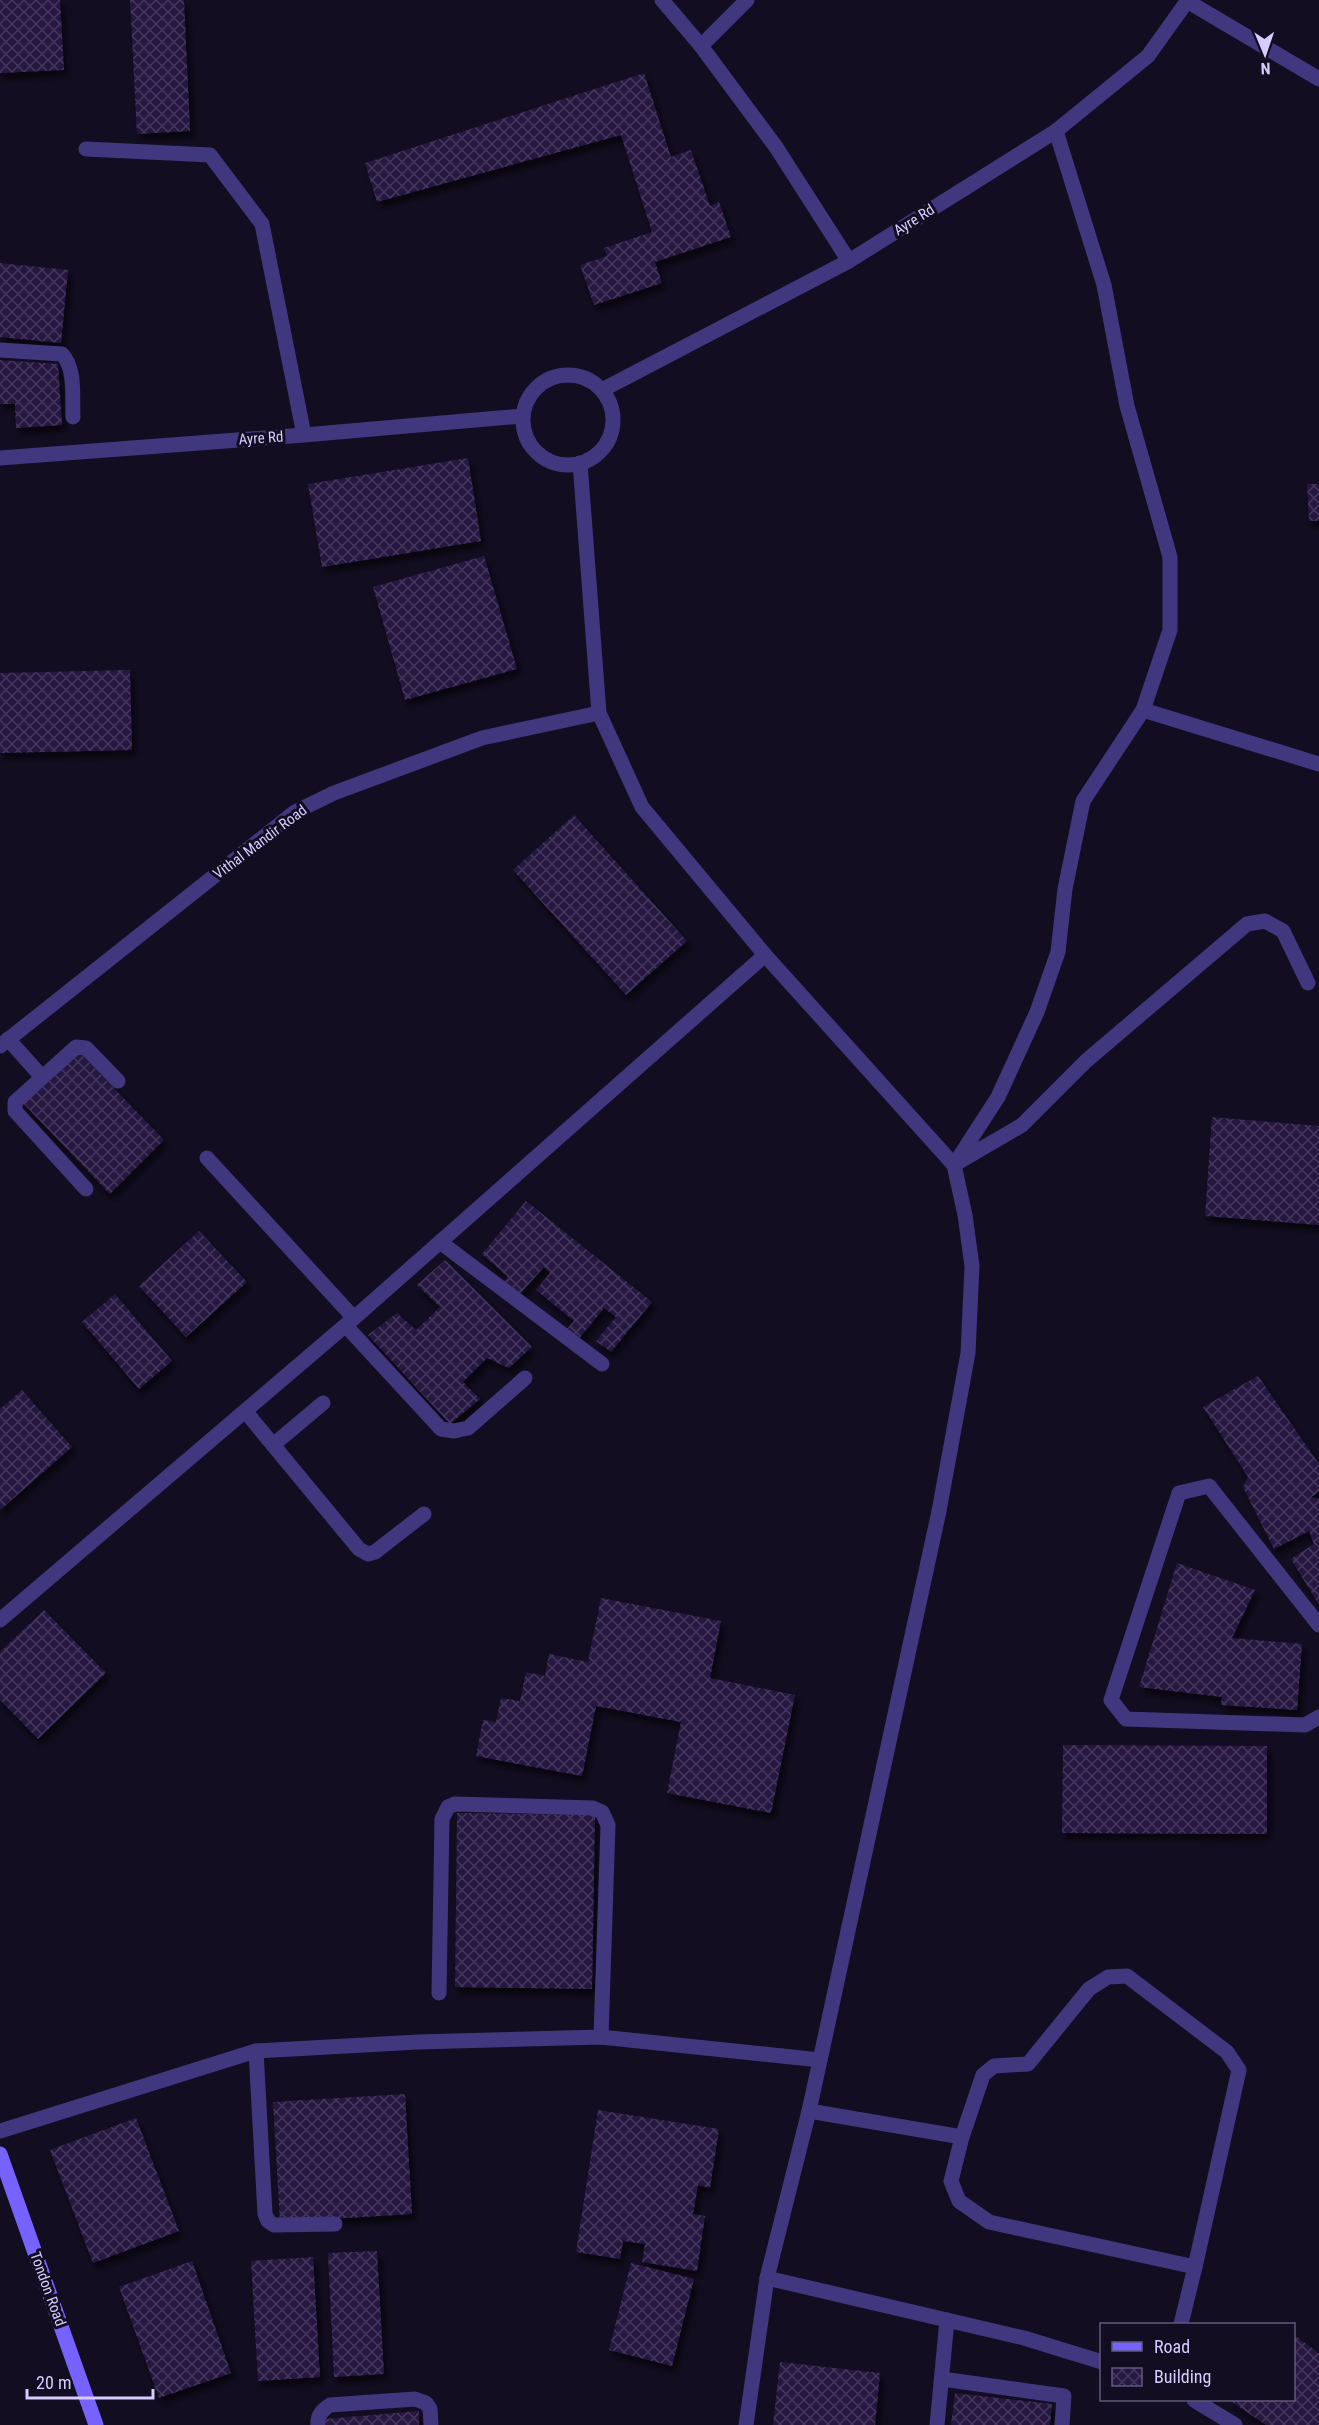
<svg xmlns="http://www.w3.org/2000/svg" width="1319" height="2425" font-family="'Roboto Condensed',sans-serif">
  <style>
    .building { fill: url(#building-cross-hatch); filter: url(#shadow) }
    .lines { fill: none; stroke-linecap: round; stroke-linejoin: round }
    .lane { stroke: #41377f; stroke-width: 15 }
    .street { stroke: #41377f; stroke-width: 15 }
    .secondary { stroke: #7663ff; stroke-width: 15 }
    .labels { text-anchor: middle; stroke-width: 6; stroke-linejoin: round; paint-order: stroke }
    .street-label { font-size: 15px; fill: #d7ccff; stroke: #120d20 }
  </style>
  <defs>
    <pattern id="building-cross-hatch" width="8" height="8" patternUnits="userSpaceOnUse" patternTransform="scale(1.5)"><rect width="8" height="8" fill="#251941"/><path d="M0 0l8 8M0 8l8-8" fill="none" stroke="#44395e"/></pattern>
    <filter id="shadow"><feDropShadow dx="3.5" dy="6" stdDeviation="3" flood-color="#0009"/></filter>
  </defs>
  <rect width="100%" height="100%" fill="#120d20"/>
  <g class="building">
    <path d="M 0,0 L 60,0 L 64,70 L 0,73 Z"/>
    <path d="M 130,0 L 184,0 L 190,131 L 137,134 Z"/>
    <path d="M 644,73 L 671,157 L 691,150 L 710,206 L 719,202 L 731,237 L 655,262 L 662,283 L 594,305 L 580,265 L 607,256 L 604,248 L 652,232 L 621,135 L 377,202 L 365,163 Z"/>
    <path d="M 0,263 L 68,270 L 61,343 L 0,337 Z"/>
    <path d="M 0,360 L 58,364 L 62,425 L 16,428 L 15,404 L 0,404 Z"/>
    <path d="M 468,458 L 481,541 L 322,567 L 308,484 Z"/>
    <path d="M 1307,484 L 1319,484 L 1319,521 L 1309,521 Z"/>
    <path d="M 484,556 L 517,669 L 405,700 L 373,587 Z"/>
    <path d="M 130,670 L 132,750 L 0,753 L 0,673 Z"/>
    <path d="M 574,815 L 687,941 L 626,995 L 513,870 Z"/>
    <path d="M 78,1051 L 164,1140 L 110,1194 L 23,1103 Z"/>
    <path d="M 1212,1117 L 1319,1126 L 1319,1225 L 1205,1216 Z"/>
    <path d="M 526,1201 L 652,1302 L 611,1352 L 596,1341 L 616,1317 L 604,1308 L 578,1340 L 566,1330 L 574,1321 L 536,1290 L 550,1273 L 544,1267 L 519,1295 L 504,1281 L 508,1277 L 482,1254 Z"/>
    <path d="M 199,1231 L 247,1282 L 186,1337 L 139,1286 Z"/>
    <path d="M 445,1260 L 532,1347 L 509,1368 L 487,1358 L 463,1382 L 480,1399 L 450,1424 L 368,1335 L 397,1313 L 416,1330 L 440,1307 L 417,1285 Z"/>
    <path d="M 115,1294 L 172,1361 L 139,1389 L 82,1322 Z"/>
    <path d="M 1258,1376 L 1319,1464 L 1319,1492 L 1311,1497 L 1319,1499 L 1319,1605 L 1291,1559 L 1314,1544 L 1309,1531 L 1274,1549 L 1243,1487 L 1248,1477 L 1203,1407 Z"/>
    <path d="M 22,1390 L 72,1447 L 0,1510 L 0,1409 Z"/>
    <path d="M 1177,1563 L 1255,1590 L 1232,1638 L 1302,1644 L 1297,1710 L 1221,1705 L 1222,1697 L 1139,1687 Z"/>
    <path d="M 601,1598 L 721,1621 L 710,1678 L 795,1695 L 771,1813 L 667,1793 L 681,1722 L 596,1706 L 582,1776 L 476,1756 L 483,1720 L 496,1722 L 501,1698 L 520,1701 L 526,1672 L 545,1676 L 549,1654 L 588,1662 Z"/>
    <path d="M 44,1610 L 106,1673 L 38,1739 L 0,1700 L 0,1652 Z"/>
    <path d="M 1063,1745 L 1267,1746 L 1267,1834 L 1062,1833 Z"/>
    <path d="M 457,1813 L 595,1815 L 592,1989 L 455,1987 Z"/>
    <path d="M 405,2094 L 412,2214 L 280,2222 L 273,2102 Z"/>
    <path d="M 598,2110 L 719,2129 L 710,2188 L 698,2185 L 693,2214 L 705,2216 L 697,2271 L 642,2262 L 645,2244 L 623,2241 L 620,2259 L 576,2252 Z"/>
    <path d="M 136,2118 L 179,2231 L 93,2263 L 50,2150 Z"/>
    <path d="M 377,2251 L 384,2374 L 334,2377 L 328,2253 Z"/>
    <path d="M 313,2257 L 320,2377 L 258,2381 L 251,2261 Z"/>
    <path d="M 192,2261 L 231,2373 L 159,2398 L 119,2287 Z"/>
    <path d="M 631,2263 L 694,2279 L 672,2366 L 609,2350 Z"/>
    <path d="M 1294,2335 L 1319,2353 L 1319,2425 L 1266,2425 L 1232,2402 L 1233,2400 L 1294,2400 Z"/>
    <path d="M 780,2362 L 880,2373 L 875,2425 L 773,2425 Z"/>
    <path d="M 955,2393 L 1052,2404 L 1050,2425 L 951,2425 Z"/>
    <path d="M 419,2411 L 419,2425 L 326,2425 L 325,2419 Z"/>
  </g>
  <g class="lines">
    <g class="lane">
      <path d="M 86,149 L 210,155 L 262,224 L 304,435"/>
      <path d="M 1127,1976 L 1227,2052 L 1239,2070 L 1195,2267 L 989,2222 L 959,2201 L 951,2181 L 962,2137 L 983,2075 L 994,2066 L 1028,2064 L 1089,1989 L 1108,1977 Z"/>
      <path d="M 809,2111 L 962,2137"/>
      <path d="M 1181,2324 L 1195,2267"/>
    </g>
    <g class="street">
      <path d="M 662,0 L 701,46 L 776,147 L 849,261"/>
      <path d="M 1187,1 L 1319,79"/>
      <path d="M 701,46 L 747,0"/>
      <path d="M 0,350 L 62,354 C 76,369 72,397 73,417"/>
      <circle cx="568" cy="420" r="45"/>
      <path d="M 602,390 L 849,261 L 1056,131 L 1148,56 L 1188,0"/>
      <path d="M 0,458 L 304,435 L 522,416"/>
      <path d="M 580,463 L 599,713 L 642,807 L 765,955 L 954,1165 L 965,1215 L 972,1266 L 968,1353 L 939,1511 L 809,2111 L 767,2278 L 746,2425"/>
      <path d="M 1143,710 L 1319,764"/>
      <path d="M 8,1039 L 42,1077"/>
      <path d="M 0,1046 L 295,812 L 334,793 L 482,738 L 599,713"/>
      <path d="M 207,1158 L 354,1318"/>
      <path d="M 957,1163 L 1022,1125 L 1086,1061 L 1247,924 L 1265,921 L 1283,931 L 1308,983"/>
      <path d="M 954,1165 L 998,1097 L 1037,1012 L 1058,952 L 1065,889 L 1083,801 L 1143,710 L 1170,630 L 1170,557 L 1127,406 L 1104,285 L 1056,131"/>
      <path d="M 86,1189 L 15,1111 L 15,1102 L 76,1047 L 86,1048 L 118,1081"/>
      <path d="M 440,1242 L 602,1364"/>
      <path d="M 346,1326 L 441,1429 L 454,1431 L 468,1428 L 525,1378"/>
      <path d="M 245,1411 L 359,1549 L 368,1554 L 375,1552 L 424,1514"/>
      <path d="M 273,1445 L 323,1403"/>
      <path d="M 0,1620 L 354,1318 L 765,955"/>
      <path d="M 1319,1625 L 1209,1486 L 1179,1493 L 1111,1700 L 1126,1719 L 1305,1725 L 1319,1717"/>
      <path d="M 439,1993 L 442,1819 L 448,1807 L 455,1804 L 593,1808 L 602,1812 L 608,1825 L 601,2037"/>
      <path d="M 256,2051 L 265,2214 L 268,2221 L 274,2225 L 335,2224"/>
      <path d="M 0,2131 L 256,2051 L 418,2042 L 601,2037 L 820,2060"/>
      <path d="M 767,2278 L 1024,2338 L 1102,2362"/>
      <path d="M 942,2379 L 1064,2396 L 1062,2425"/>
      <path d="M 1194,2400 L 1235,2425"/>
      <path d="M 318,2425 C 317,2416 322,2410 330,2405 L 415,2399 L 426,2403 L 430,2409 L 431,2425"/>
      <path d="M 937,2425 L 947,2320"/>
    </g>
    <path class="secondary" d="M 0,2154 L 96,2425"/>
  </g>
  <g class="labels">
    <g class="street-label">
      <text transform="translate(914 220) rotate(-32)" y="5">Ayre Rd</text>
      <text transform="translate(261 438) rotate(-4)" y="5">Ayre Rd</text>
      <text transform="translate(260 842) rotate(-37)" y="5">Vithal Mandir Road</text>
      <text transform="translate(48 2289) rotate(70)" y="5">Tondon Road</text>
    </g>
  </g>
  <rect x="1100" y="2323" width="195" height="78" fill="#120d20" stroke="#615979" stroke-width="1.5"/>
  <rect x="1112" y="2342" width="30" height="9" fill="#7663ff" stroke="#615979" stroke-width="1.5"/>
  <text x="1154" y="2353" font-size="18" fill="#d7ccff">Road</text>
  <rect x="1112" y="2368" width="30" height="18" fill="url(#building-cross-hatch)" stroke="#615979" stroke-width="1.5"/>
  <text x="1154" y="2383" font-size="18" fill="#d7ccff">Building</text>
  <g transform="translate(1265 54) rotate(178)" stroke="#120d20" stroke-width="4.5" paint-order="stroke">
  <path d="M0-4.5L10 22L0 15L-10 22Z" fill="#d7ccff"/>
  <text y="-9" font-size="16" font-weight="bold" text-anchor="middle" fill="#d7ccff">N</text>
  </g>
  <path d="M27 2389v9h126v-9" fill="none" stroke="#d7ccff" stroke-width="3"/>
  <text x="36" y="2389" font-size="18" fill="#d7ccff" stroke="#120d20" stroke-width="4.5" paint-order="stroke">20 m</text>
</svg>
